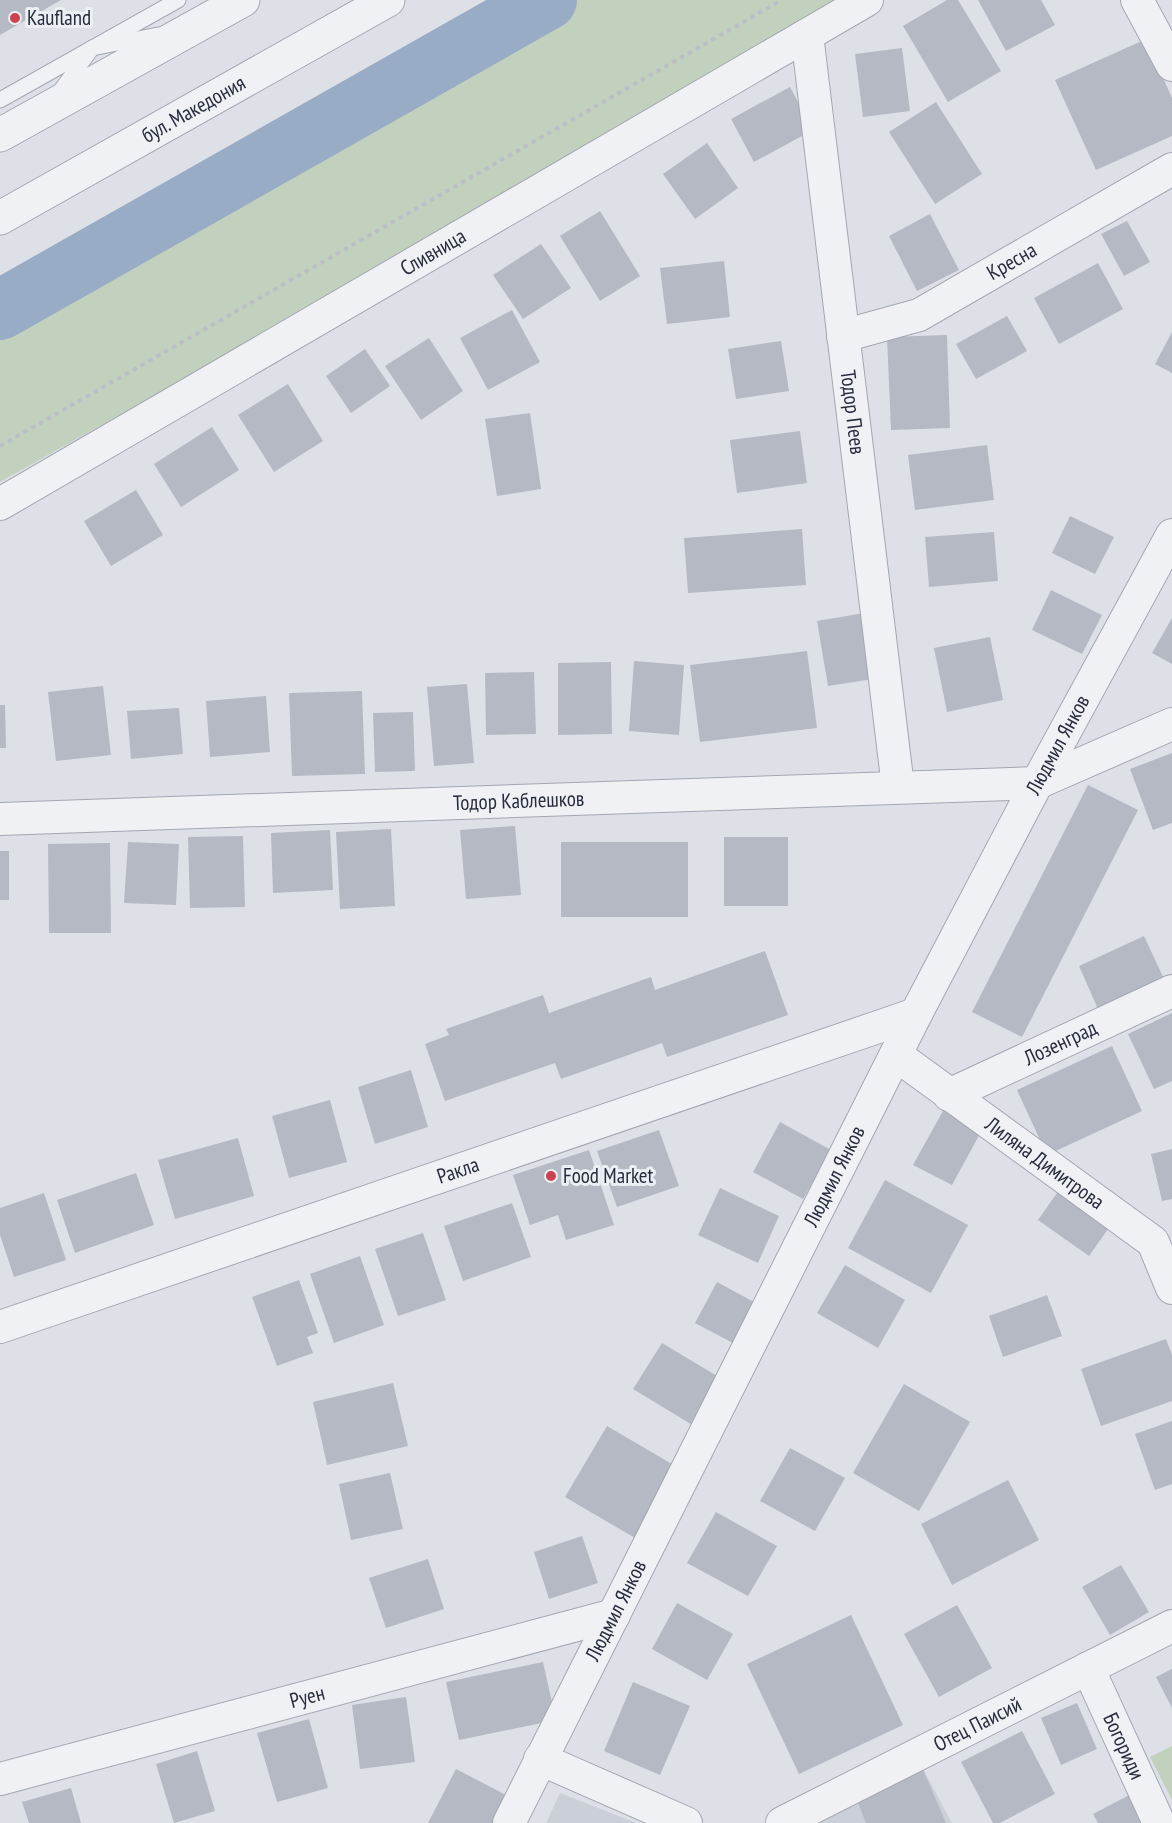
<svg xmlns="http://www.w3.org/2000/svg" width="1172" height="1823" font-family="'PT Sans Narrow',sans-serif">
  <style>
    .built { fill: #cbcfd8 }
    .green { fill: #c2d0be }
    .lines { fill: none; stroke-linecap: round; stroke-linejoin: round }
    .river { stroke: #98acc6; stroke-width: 60 }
    .building { fill: #b4b9c3 }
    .service-casing { stroke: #a3a7b1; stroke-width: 17 }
    .minor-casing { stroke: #a3a7b1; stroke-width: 34 }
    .tertiary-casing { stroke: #a3a7b1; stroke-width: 35 }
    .path { stroke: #bbbec5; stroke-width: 4; stroke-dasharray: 4.5 4.5; stroke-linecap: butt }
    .service { stroke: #eff1f5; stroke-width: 15 }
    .minor { stroke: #eff1f5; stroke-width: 32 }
    .tertiary { stroke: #eff1f5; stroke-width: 33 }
    .poi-dot { fill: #cb434e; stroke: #eceff4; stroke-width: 2 }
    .labels { text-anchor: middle; stroke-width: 6; stroke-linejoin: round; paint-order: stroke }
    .poi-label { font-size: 21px; fill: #272d3d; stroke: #eceff4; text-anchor: start }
    .street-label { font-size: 21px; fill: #272d3d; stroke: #eceff4 }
  </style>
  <rect width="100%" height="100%" fill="#dde0e7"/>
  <g class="built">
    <path d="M 922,1767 L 952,1823 L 807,1823 Z"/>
    <path d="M 560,1793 L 636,1823 L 546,1823 Z"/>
  </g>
  <g class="green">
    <path d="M 549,0 L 859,0 L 0,482 L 0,309 Z"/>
    <path d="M 1172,1746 L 1172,1800 L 1150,1757 Z"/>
  </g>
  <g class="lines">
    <path class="river" d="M 0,310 L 547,0"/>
  </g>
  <g class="building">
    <path d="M 0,0 L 61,0 L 0,35 Z"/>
    <path d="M 947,0 L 958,0 L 1001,71 L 948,102 L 903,26 Z"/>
    <path d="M 978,0 L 1041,0 L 1055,25 L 1006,51 Z"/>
    <path d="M 1146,39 L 1172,98 L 1172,136 L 1096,170 L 1055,80 Z"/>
    <path d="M 902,48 L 910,111 L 863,117 L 855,54 Z"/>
    <path d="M 790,87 L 813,130 L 754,162 L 731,119 Z"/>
    <path d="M 936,102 L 982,174 L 935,204 L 889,132 Z"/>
    <path d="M 707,143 L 738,188 L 695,219 L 663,174 Z"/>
    <path d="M 600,211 L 640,276 L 600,301 L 560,236 Z"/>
    <path d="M 930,214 L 959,270 L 917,291 L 889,236 Z"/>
    <path d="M 1127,221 L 1150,262 L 1124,276 L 1101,234 Z"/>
    <path d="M 541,244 L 571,288 L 523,319 L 493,275 Z"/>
    <path d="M 724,261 L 730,317 L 667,324 L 660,268 Z"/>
    <path d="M 1098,263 L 1123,309 L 1059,344 L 1034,298 Z"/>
    <path d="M 512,310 L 540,362 L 488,390 L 460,338 Z"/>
    <path d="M 1007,316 L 1027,351 L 976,379 L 956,344 Z"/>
    <path d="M 1172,332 L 1172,373 L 1155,364 Z"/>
    <path d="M 947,335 L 950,428 L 891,430 L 887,337 Z"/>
    <path d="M 429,338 L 463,391 L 421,420 L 385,366 Z"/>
    <path d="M 781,341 L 789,391 L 736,399 L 728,349 Z"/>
    <path d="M 365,349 L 390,386 L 351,413 L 326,376 Z"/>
    <path d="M 288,384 L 323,441 L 274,472 L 238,415 Z"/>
    <path d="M 530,413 L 541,489 L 497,496 L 485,419 Z"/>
    <path d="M 212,427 L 239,470 L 181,507 L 154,464 Z"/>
    <path d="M 800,431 L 807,483 L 737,493 L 730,440 Z"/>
    <path d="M 987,445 L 994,500 L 915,510 L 908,455 Z"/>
    <path d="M 136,490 L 163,535 L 111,566 L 84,521 Z"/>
    <path d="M 1070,516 L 1114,537 L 1095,574 L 1052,553 Z"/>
    <path d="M 802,529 L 806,585 L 688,593 L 684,538 Z"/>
    <path d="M 994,532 L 998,581 L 929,587 L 925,537 Z"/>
    <path d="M 1051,590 L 1102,615 L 1082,654 L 1032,630 Z"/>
    <path d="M 870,612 L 880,678 L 828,686 L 817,621 Z"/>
    <path d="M 1172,618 L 1172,664 L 1152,653 Z"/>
    <path d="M 990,637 L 1003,700 L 947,712 L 934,648 Z"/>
    <path d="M 807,651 L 817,728 L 700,742 L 690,665 Z"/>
    <path d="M 634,661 L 684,665 L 679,735 L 629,731 Z"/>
    <path d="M 611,662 L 612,734 L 558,735 L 558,663 Z"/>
    <path d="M 534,672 L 536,734 L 486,735 L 485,673 Z"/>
    <path d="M 467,684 L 474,763 L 434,766 L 427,687 Z"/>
    <path d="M 103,686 L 111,755 L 56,761 L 48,692 Z"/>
    <path d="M 362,691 L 365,774 L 292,776 L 289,693 Z"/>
    <path d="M 266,696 L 270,752 L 210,757 L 206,701 Z"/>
    <path d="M 0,705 L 5,705 L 6,748 L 0,748 Z"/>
    <path d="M 179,708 L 183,754 L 131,759 L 127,711 Z"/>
    <path d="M 413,712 L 415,771 L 375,772 L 373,713 Z"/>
    <path d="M 1172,753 L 1172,823 L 1153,830 L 1130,769 Z"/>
    <path d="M 1088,785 L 1138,810 L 1022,1037 L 972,1012 Z"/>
    <path d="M 515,826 L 521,895 L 466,899 L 460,830 Z"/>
    <path d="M 391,829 L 395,906 L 340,909 L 336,832 Z"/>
    <path d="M 330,830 L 333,890 L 273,893 L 271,833 Z"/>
    <path d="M 243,836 L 245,907 L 190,908 L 188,837 Z"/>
    <rect x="724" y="837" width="64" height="69"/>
    <path d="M 128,842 L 179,844 L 176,905 L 124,903 Z"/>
    <rect x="561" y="842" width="127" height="75"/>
    <path d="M 110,843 L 111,933 L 49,933 L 48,844 Z"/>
    <rect x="0" y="851" width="9" height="49"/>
    <path d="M 1144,936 L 1164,979 L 1098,1009 L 1079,966 Z"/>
    <path d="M 765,951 L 788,1015 L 667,1057 L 662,1043 L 561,1079 L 555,1063 L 445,1101 L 425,1044 L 449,1035 L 446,1029 L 543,995 L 549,1013 L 651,977 L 655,990 Z"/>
    <path d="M 1172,1013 L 1172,1081 L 1154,1089 L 1128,1034 Z"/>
    <path d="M 1112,1046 L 1142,1111 L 1047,1155 L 1017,1090 Z"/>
    <path d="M 411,1070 L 428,1127 L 375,1144 L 358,1087 Z"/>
    <path d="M 330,1100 L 347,1162 L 289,1178 L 272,1116 Z"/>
    <path d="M 944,1109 L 982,1130 L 952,1185 L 913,1165 Z"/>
    <path d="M 780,1122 L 831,1150 L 803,1199 L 753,1172 Z"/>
    <path d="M 659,1130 L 679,1186 L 617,1207 L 597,1151 Z"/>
    <path d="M 238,1138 L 254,1196 L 175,1219 L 158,1160 Z"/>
    <path d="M 1172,1149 L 1172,1199 L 1162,1201 L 1151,1154 Z"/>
    <path d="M 589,1150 L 614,1225 L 566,1240 L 558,1215 L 530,1225 L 513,1175 Z"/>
    <path d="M 136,1173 L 154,1225 L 75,1253 L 57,1200 Z"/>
    <path d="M 885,1180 L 968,1225 L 931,1293 L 848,1248 Z"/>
    <path d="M 1064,1183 L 1115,1219 L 1089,1256 L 1038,1220 Z"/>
    <path d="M 720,1188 L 779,1216 L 758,1263 L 698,1235 Z"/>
    <path d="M 44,1193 L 66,1260 L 14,1277 L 0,1235 L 0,1208 Z"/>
    <path d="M 512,1203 L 531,1257 L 463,1281 L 444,1226 Z"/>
    <path d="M 423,1233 L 446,1300 L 398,1316 L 375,1249 Z"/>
    <path d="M 360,1256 L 384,1325 L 334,1343 L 310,1274 Z"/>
    <path d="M 845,1265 L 905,1300 L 878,1348 L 817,1313 Z"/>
    <path d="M 299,1280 L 318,1333 L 307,1337 L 313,1353 L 277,1366 L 252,1297 Z"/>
    <path d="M 717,1282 L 754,1302 L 733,1343 L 695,1323 Z"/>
    <path d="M 1047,1295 L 1062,1336 L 1003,1357 L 989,1316 Z"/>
    <path d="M 1166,1339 L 1172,1355 L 1172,1401 L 1101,1426 L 1081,1369 Z"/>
    <path d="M 662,1343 L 722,1379 L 694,1426 L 633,1389 Z"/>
    <path d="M 393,1383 L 408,1446 L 327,1465 L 313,1402 Z"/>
    <path d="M 904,1384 L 970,1422 L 919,1511 L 853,1473 Z"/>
    <path d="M 1172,1421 L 1172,1484 L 1155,1490 L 1135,1434 Z"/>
    <path d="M 607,1426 L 677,1467 L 635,1538 L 565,1497 Z"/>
    <path d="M 790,1448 L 845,1478 L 815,1531 L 760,1501 Z"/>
    <path d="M 390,1473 L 403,1529 L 351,1540 L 339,1484 Z"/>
    <path d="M 1008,1480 L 1039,1540 L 952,1585 L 921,1524 Z"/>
    <path d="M 716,1512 L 777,1546 L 748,1596 L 687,1563 Z"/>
    <path d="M 582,1536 L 598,1583 L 549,1599 L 534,1552 Z"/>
    <path d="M 428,1559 L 444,1609 L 386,1628 L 369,1578 Z"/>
    <path d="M 1121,1565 L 1149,1612 L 1110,1635 L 1082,1587 Z"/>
    <path d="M 677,1603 L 733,1634 L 707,1680 L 652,1649 Z"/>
    <path d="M 957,1605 L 992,1668 L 939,1697 L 904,1634 Z"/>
    <path d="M 851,1615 L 903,1725 L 799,1774 L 747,1664 Z"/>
    <path d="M 543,1662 L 556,1720 L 459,1740 L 446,1682 Z"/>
    <path d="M 1172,1669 L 1172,1708 L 1156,1677 Z"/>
    <path d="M 633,1682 L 690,1706 L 660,1775 L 604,1751 Z"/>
    <path d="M 406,1697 L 415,1762 L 360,1769 L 352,1705 Z"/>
    <path d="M 1077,1703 L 1097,1749 L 1061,1765 L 1041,1718 Z"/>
    <path d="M 309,1719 L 328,1788 L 277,1802 L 257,1733 Z"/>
    <path d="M 1022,1731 L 1055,1794 L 1000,1823 L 993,1823 L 961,1762 Z"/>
    <path d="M 197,1751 L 215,1811 L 174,1823 L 156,1764 Z"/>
    <path d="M 922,1767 L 946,1823 L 866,1823 L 855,1795 Z"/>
    <path d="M 456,1769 L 506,1795 L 492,1823 L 428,1823 Z"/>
    <path d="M 71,1788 L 81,1823 L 29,1823 L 22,1802 Z"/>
    <path d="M 1137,1791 L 1154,1823 L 1098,1823 L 1093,1814 Z"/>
  </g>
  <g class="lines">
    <defs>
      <g id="service">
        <path d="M 59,93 L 92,48 L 158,35"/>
        <path d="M 0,100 L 178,0"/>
      </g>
      <g id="minor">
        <path d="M 1137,0 L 1172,65"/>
        <path id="s1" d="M 807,35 L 898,787"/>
        <path id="s2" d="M 843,336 L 919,315 L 1172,169"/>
        <path id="s3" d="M 0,504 L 867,0"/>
        <path id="s4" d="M 0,819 L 1037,783 L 1172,724"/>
        <path id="s5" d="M 896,1055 L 1153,1242 L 1172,1288"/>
        <path id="s6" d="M 949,1095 L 1172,991"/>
        <path id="s7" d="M 0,1327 L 916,1014"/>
        <path id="s8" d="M 1088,1668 L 1159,1823"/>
        <path d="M 540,1759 L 686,1823"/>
        <path id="s9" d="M 0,1779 L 614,1615"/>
        <path id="s10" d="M 509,1823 L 916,1014 L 1037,783 L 1172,535"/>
        <path id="s11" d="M 782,1823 L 1172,1626"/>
      </g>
      <g id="tertiary">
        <path d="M 0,135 L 243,0"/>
        <path id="s12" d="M 0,218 L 388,0"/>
      </g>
    </defs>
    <use href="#service" class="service-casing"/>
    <use href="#minor" class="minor-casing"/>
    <use href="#tertiary" class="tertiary-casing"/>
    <path class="path" d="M 0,446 L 782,0"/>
    <use href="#service" class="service"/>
    <use href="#minor" class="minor"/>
    <use href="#tertiary" class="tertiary"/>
  </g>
  <g class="poi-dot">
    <circle cx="15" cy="18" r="6"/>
    <circle cx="551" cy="1176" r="6"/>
  </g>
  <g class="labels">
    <g class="poi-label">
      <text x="27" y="25">Kaufland</text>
      <text x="563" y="1183">Food Market</text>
    </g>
    <g class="street-label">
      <text dy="7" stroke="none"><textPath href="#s12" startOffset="222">бул. Македония</textPath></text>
      <text dy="7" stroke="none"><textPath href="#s3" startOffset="501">Сливница</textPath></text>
      <text dy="7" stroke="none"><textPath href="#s2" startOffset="186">Кресна</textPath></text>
      <text dy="7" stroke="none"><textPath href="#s1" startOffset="380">Тодор Пеев</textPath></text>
      <text dy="7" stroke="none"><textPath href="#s10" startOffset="1210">Людмил Янков</textPath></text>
      <text dy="7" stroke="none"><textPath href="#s4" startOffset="519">Тодор Каблешков</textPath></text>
      <text dy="7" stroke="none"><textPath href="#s6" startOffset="123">Лозенград</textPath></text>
      <text dy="7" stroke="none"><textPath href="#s5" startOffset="184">Лиляна Димитрова</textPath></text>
      <text dy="7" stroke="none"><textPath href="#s7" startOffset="484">Ракла</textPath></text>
      <text dy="7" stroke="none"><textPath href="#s10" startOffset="724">Людмил Янков</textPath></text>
      <text dy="7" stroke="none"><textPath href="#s10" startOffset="238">Людмил Янков</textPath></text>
      <text dy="7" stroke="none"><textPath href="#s9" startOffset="318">Руен</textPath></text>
      <text dy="7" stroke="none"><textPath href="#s11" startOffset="219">Отец Паисий</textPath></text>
      <text dy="7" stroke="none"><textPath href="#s8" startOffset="86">Богориди</textPath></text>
    </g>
  </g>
</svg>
